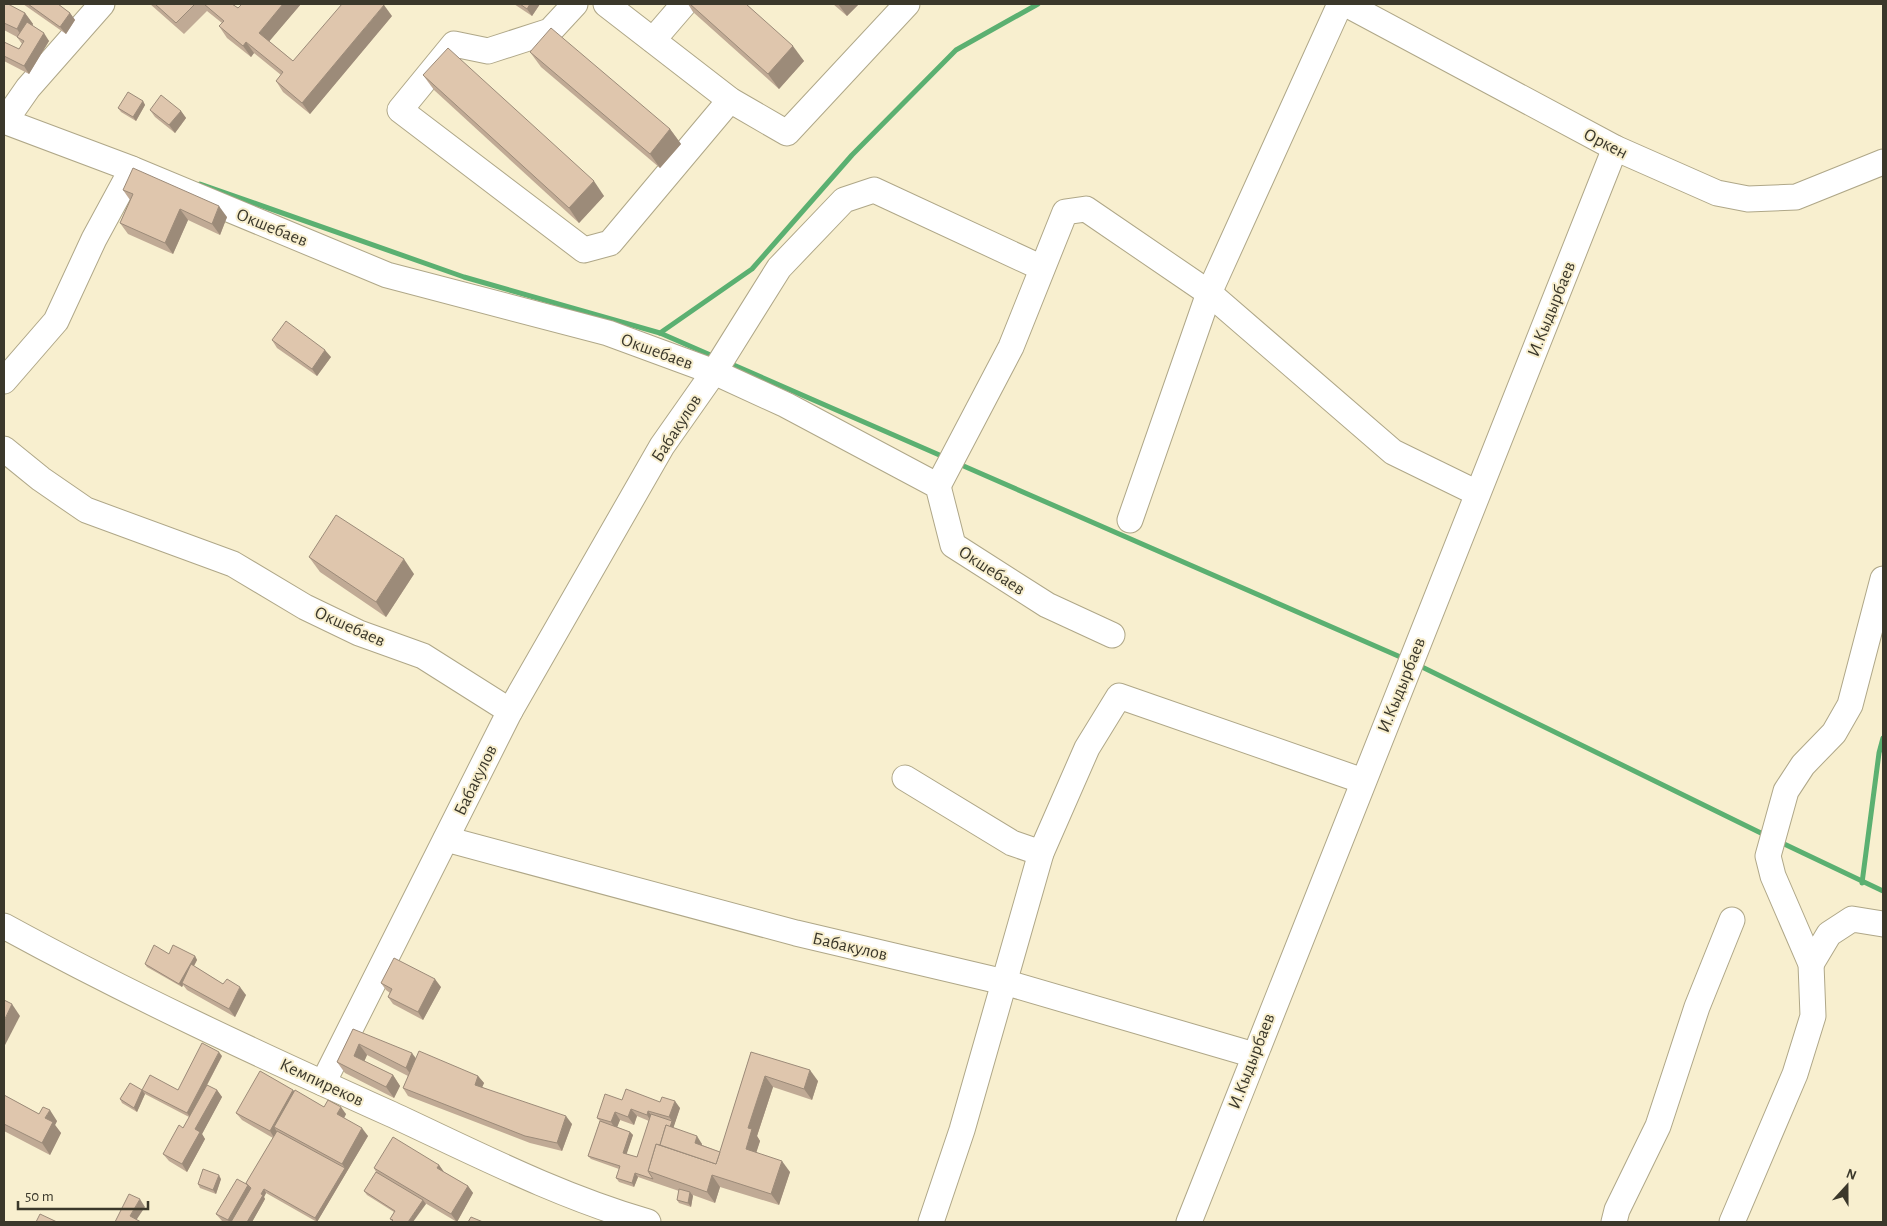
<svg xmlns="http://www.w3.org/2000/svg" width="1887" height="1226" font-family="'Alegreya Sans',sans-serif">
  <style>
    .lines { fill: none; stroke-linecap: round; stroke-linejoin: round }
    .stream { stroke: #5bb071; stroke-width: 5 }
    .minor-casing { stroke: #afa788; stroke-width: 27 }
    .minor { stroke: #fff; stroke-width: 25 }
    .wall { fill: #c0aa95; fill-rule: evenodd }
    .shaded-wall { fill: #9c8b79 }
    .building { fill: #dfc6ad; stroke: #9c8b79 }
    .labels { text-anchor: middle; stroke-width: 4; stroke-linejoin: round; paint-order: stroke }
    .street-label { font-size: 18px; fill: #3b382b; stroke: #f8efcf }
  </style>
  <rect width="100%" height="100%" fill="#f8efcf"/>
  <g class="lines">
    <g class="stream">
      <path d="M 200,184 L 464,277 L 660,333 L 715,357"/>
      <path d="M 660,333 L 752,269 L 852,155 L 956,50 L 1038,4"/>
      <path d="M 729,363 L 944,457"/>
      <path d="M 959,464 L 1405,659"/>
      <path d="M 1418,665 L 1767,836"/>
      <path d="M 1780,842 L 1883,891"/>
      <path d="M 1862,883 L 1879,753 L 1883,738"/>
    </g>
    <defs>
      <g id="minor">
        <path d="M 575,4 L 550,31 L 488,51 L 454,44 L 400,110 L 584,250 L 610,243 L 730,100"/>
        <path d="M 606,4 L 730,100 L 787,133 L 907,4"/>
        <path d="M 1346,4 L 1615,148 L 1717,193 L 1748,199 L 1796,197 L 1883,162"/>
        <path d="M 653,40 L 684,4"/>
        <path d="M 4,121 L 132,169 L 387,275 L 608,333 L 714,372 L 786,405 L 938,486 L 953,545 L 1047,605 L 1112,635"/>
        <path d="M 5,121 L 28,88 L 102,4"/>
        <path d="M 4,381 L 56,321 L 94,239 L 132,169"/>
        <path d="M 4,449 L 41,479 L 86,510 L 233,564 L 305,607 L 359,633 L 423,656 L 510,711"/>
        <path d="M 938,486 L 1011,347 L 1065,212 L 1086,209 L 1209,293 L 1393,452 L 1477,493"/>
        <path d="M 1130,520 L 1209,293 L 1340,4"/>
        <path d="M 905,778 L 1012,843 L 1041,853"/>
        <path d="M 446,839 L 796,933 L 1004,982 L 1254,1055"/>
        <path d="M 4,926 C 130,995 260,1055 391,1114 C 475,1153 558,1196 648,1222"/>
        <path d="M 1811,964 L 1829,934 L 1852,919 L 1883,924"/>
        <path d="M 323,1083 L 510,711 L 662,446 L 714,372 L 779,268 L 844,200 L 874,190 L 1042,268"/>
        <path d="M 931,1222 L 962,1130 L 1041,853 L 1087,748 L 1119,696 L 1363,781"/>
        <path d="M 1189,1222 L 1615,148"/>
        <path d="M 1614,1222 L 1617,1210 L 1658,1126 L 1697,1007 L 1732,920"/>
        <path d="M 1732,1222 L 1795,1074 L 1813,1016 L 1811,964 L 1773,876 L 1768,856 L 1786,791 L 1803,765 L 1834,733 L 1850,705 L 1883,579"/>
      </g>
    </defs>
    <use href="#minor" class="minor-casing"/>
    <use href="#minor" class="minor"/>
  </g>
  <g class="wall">
    <path d="M 4,4 L 25,13 L 33,24 L 32,26 L 49,41 L 29,74 L 4,61 L 4,42 L 19,49 L 22,44 L 17,37 L 4,30 Z"/>
    <path d="M 23,4 L 61,4 L 60,6 L 70,13 L 75,20 L 66,34 Z"/>
    <path d="M 150,4 L 232,4 L 238,8 L 242,4 L 301,4 L 269,41 L 293,61 L 392,16 L 310,114 L 283,92 L 276,81 L 281,75 L 254,53 L 251,57 L 227,38 L 219,26 L 222,23 L 207,11 L 184,34 Z"/>
    <path d="M 514,4 L 540,4 L 532,16 Z"/>
    <path d="M 688,4 L 746,4 L 804,61 L 779,89 L 693,12 Z"/>
    <path d="M 833,4 L 859,4 L 847,16 Z"/>
    <path d="M 530,52 L 670,129 L 681,144 L 660,168 L 541,67 Z"/>
    <path d="M 423,75 L 604,196 L 579,223 L 434,90 Z"/>
    <path d="M 143,101 L 145,105 L 136,121 L 121,112 L 118,108 Z"/>
    <path d="M 150,110 L 181,111 L 186,118 L 175,133 L 155,117 Z"/>
    <path d="M 123,190 L 227,217 L 220,235 L 188,220 L 173,254 L 128,234 L 120,223 L 130,200 Z"/>
    <path d="M 272,340 L 331,357 L 317,376 L 277,348 Z"/>
    <path d="M 309,557 L 414,574 L 386,617 L 320,572 Z"/>
    <path d="M 169,954 L 195,956 L 197,960 L 194,966 L 223,984 L 246,995 L 235,1017 L 187,990 L 183,985 L 182,987 L 147,967 L 145,964 Z"/>
    <path d="M 381,983 L 441,987 L 423,1020 L 393,1004 L 388,997 L 390,993 L 386,990 Z"/>
    <path d="M 353,1029 L 416,1059 L 478,1076 L 484,1083 L 482,1087 L 572,1124 L 562,1151 L 530,1143 L 408,1096 L 403,1088 L 408,1076 L 367,1055 L 364,1061 L 393,1075 L 400,1086 L 394,1098 L 345,1073 L 337,1062 Z"/>
    <path d="M 751,1052 L 818,1081 L 812,1100 L 773,1087 L 757,1136 L 760,1141 L 756,1152 L 790,1172 L 779,1205 L 720,1187 L 715,1203 L 693,1195 L 691,1207 L 679,1203 L 677,1200 L 679,1191 L 638,1177 L 634,1187 L 619,1182 L 616,1178 L 619,1169 L 591,1159 L 588,1156 L 600,1121 L 597,1118 L 622,1100 L 660,1102 L 680,1108 L 673,1128 L 702,1144 L 702,1145 L 720,1152 ZM 637,1116 L 649,1121 L 637,1157 L 626,1154 L 633,1135 L 630,1132 L 617,1127 L 620,1120 L 634,1125 Z"/>
    <path d="M 222,1056 L 201,1097 L 217,1090 L 222,1097 L 202,1134 L 205,1139 L 187,1172 L 169,1161 L 163,1154 L 183,1128 L 189,1117 L 145,1094 L 137,1112 L 122,1103 L 120,1099 L 142,1090 L 178,1090 Z"/>
    <path d="M 293,1090 L 294,1091 L 324,1107 L 346,1114 L 344,1118 L 368,1136 L 317,1222 L 266,1193 L 264,1197 L 265,1199 L 252,1222 L 224,1222 L 222,1221 L 216,1214 L 246,1183 L 273,1138 L 242,1120 L 236,1113 Z"/>
    <path d="M 4,1095 L 39,1114 L 57,1121 L 55,1125 L 61,1133 L 50,1155 L 4,1131 Z"/>
    <path d="M 439,1165 L 444,1172 L 468,1186 L 473,1193 L 457,1222 L 425,1203 L 426,1204 L 392,1221 L 390,1219 L 394,1212 L 367,1195 L 364,1191 L 376,1172 L 374,1168 Z"/>
    <path d="M 221,1179 L 216,1194 L 200,1188 L 198,1184 Z"/>
  </g>
  <g class="shaded-wall">
    <path d="M 283,4 L 301,4 L 267,44 L 259,33 Z"/>
    <path d="M 530,4 L 540,4 L 532,16 L 527,9 Z"/>
    <path d="M 838,4 L 859,4 L 847,16 Z"/>
    <path d="M 384,5 L 392,16 L 310,114 L 302,103 Z"/>
    <path d="M 25,13 L 33,24 L 24,40 L 17,29 Z"/>
    <path d="M 70,13 L 75,20 L 66,34 L 60,27 Z"/>
    <path d="M 44,33 L 49,41 L 29,74 L 24,66 Z"/>
    <path d="M 246,42 L 254,53 L 251,57 L 243,46 Z"/>
    <path d="M 793,46 L 804,61 L 779,89 L 768,74 Z"/>
    <path d="M 143,101 L 145,105 L 136,121 L 133,117 Z"/>
    <path d="M 181,111 L 186,118 L 175,133 L 169,125 Z"/>
    <path d="M 670,129 L 681,144 L 660,168 L 650,154 Z"/>
    <path d="M 594,181 L 604,196 L 579,223 L 569,208 Z"/>
    <path d="M 219,206 L 227,217 L 220,235 L 212,224 Z"/>
    <path d="M 180,209 L 188,220 L 173,254 L 165,243 Z"/>
    <path d="M 325,350 L 331,357 L 317,376 L 312,369 Z"/>
    <path d="M 404,559 L 414,574 L 386,617 L 376,602 Z"/>
    <path d="M 195,956 L 197,960 L 184,984 L 182,983 L 183,985 L 182,987 L 179,984 Z"/>
    <path d="M 435,979 L 441,987 L 423,1020 L 418,1012 Z"/>
    <path d="M 240,987 L 246,995 L 235,1017 L 229,1009 Z"/>
    <path d="M 12,1004 L 20,1016 L 4,1047 L 4,1021 Z"/>
    <path d="M 359,1044 L 367,1055 L 362,1067 L 354,1056 Z"/>
    <path d="M 219,1052 L 222,1056 L 190,1117 L 187,1113 Z"/>
    <path d="M 412,1053 L 420,1064 L 414,1079 L 406,1068 Z"/>
    <path d="M 810,1070 L 818,1081 L 812,1100 L 804,1089 Z"/>
    <path d="M 393,1075 L 400,1086 L 394,1098 L 386,1087 Z"/>
    <path d="M 478,1076 L 484,1083 L 480,1092 L 475,1085 Z"/>
    <path d="M 765,1076 L 773,1087 L 757,1136 L 760,1141 L 754,1160 L 746,1149 L 748,1128 Z"/>
    <path d="M 142,1090 L 145,1094 L 137,1112 L 134,1108 Z"/>
    <path d="M 217,1090 L 222,1097 L 202,1134 L 205,1139 L 187,1172 L 182,1164 L 195,1129 Z"/>
    <path d="M 293,1090 L 298,1097 L 274,1127 L 278,1133 L 275,1139 L 270,1131 Z"/>
    <path d="M 675,1101 L 680,1108 L 666,1150 L 662,1149 L 672,1121 L 669,1117 Z"/>
    <path d="M 341,1107 L 346,1114 L 342,1122 L 337,1114 Z"/>
    <path d="M 631,1109 L 637,1116 L 634,1125 L 628,1117 Z"/>
    <path d="M 50,1110 L 57,1121 L 55,1125 L 61,1133 L 50,1155 L 42,1143 L 45,1118 Z"/>
    <path d="M 648,1111 L 654,1118 L 652,1123 L 647,1115 Z"/>
    <path d="M 615,1112 L 620,1120 L 616,1130 L 611,1122 Z"/>
    <path d="M 566,1116 L 572,1124 L 562,1151 L 557,1143 Z"/>
    <path d="M 362,1128 L 368,1136 L 317,1222 L 315,1218 L 345,1168 L 342,1164 Z"/>
    <path d="M 630,1132 L 633,1135 L 626,1156 L 623,1153 Z"/>
    <path d="M 697,1136 L 702,1144 L 700,1150 L 695,1143 Z"/>
    <path d="M 782,1161 L 790,1172 L 779,1205 L 771,1194 Z"/>
    <path d="M 439,1165 L 444,1172 L 437,1168 Z"/>
    <path d="M 635,1173 L 638,1177 L 634,1187 L 632,1183 Z"/>
    <path d="M 219,1175 L 221,1179 L 216,1194 L 213,1190 Z"/>
    <path d="M 712,1175 L 720,1187 L 715,1203 L 707,1192 Z"/>
    <path d="M 248,1185 L 253,1192 L 236,1222 L 229,1222 L 228,1220 Z"/>
    <path d="M 468,1186 L 473,1193 L 457,1222 L 451,1214 Z"/>
    <path d="M 264,1189 L 266,1193 L 264,1197 L 265,1199 L 252,1222 L 247,1222 Z"/>
    <path d="M 690,1192 L 693,1196 L 691,1207 L 688,1203 Z"/>
    <path d="M 140,1199 L 145,1207 L 135,1222 L 130,1216 Z"/>
    <path d="M 423,1200 L 426,1204 L 413,1222 L 408,1222 Z"/>
  </g>
  <g class="building">
    <path d="M 4,4 L 8,4 L 25,13 L 17,29 L 4,23 Z"/>
    <path d="M 28,4 L 58,4 L 70,13 L 60,27 Z"/>
    <path d="M 155,4 L 195,4 L 176,23 Z"/>
    <path d="M 204,4 L 232,4 L 238,8 L 242,4 L 283,4 L 259,33 L 293,61 L 342,4 L 382,4 L 384,5 L 302,103 L 276,81 L 283,72 L 246,42 L 243,46 L 219,26 L 224,21 Z"/>
    <path d="M 520,4 L 530,4 L 527,9 Z"/>
    <path d="M 690,4 L 746,4 L 793,46 L 768,74 Z"/>
    <path d="M 27,22 L 44,33 L 24,66 L 4,56 L 4,42 L 19,49 L 24,41 L 17,37 Z"/>
    <path d="M 551,28 L 670,129 L 650,154 L 530,52 Z"/>
    <path d="M 448,48 L 594,181 L 569,208 L 423,75 Z"/>
    <path d="M 128,92 L 143,101 L 133,117 L 118,108 Z"/>
    <path d="M 161,95 L 181,111 L 169,125 L 150,110 Z"/>
    <path d="M 133,168 L 219,206 L 212,224 L 180,209 L 165,243 L 120,223 L 133,194 L 123,190 Z"/>
    <path d="M 286,321 L 325,350 L 312,369 L 272,340 Z"/>
    <path d="M 336,515 L 404,559 L 376,602 L 309,557 Z"/>
    <path d="M 154,945 L 169,954 L 173,945 L 195,956 L 179,984 L 145,964 Z"/>
    <path d="M 394,958 L 435,979 L 418,1012 L 388,997 L 392,989 L 381,983 Z"/>
    <path d="M 191,964 L 223,984 L 227,979 L 240,987 L 229,1009 L 182,983 Z"/>
    <path d="M 4,1000 L 12,1004 L 4,1021 Z"/>
    <path d="M 353,1029 L 412,1053 L 406,1068 L 359,1044 L 354,1056 L 393,1075 L 386,1087 L 337,1062 Z"/>
    <path d="M 202,1043 L 219,1052 L 187,1113 L 142,1090 L 134,1108 L 120,1099 L 130,1083 L 142,1090 L 150,1075 L 178,1090 Z"/>
    <path d="M 419,1051 L 478,1076 L 475,1085 L 566,1116 L 557,1143 L 525,1136 L 403,1088 Z"/>
    <path d="M 751,1052 L 810,1070 L 804,1089 L 765,1076 L 748,1128 L 752,1129 L 746,1149 L 782,1161 L 771,1194 L 712,1175 L 707,1192 L 648,1171 L 656,1144 L 716,1164 Z"/>
    <path d="M 260,1071 L 293,1090 L 270,1131 L 236,1113 Z"/>
    <path d="M 207,1085 L 217,1090 L 195,1129 L 200,1132 L 182,1164 L 163,1154 L 179,1125 L 183,1128 Z"/>
    <path d="M 626,1089 L 660,1102 L 662,1097 L 675,1101 L 669,1117 L 648,1111 L 647,1115 L 631,1109 L 628,1117 L 615,1112 L 611,1122 L 597,1118 L 605,1094 L 622,1100 Z"/>
    <path d="M 295,1090 L 324,1107 L 328,1100 L 341,1107 L 337,1114 L 362,1128 L 342,1164 L 274,1127 Z"/>
    <path d="M 4,1095 L 39,1114 L 43,1107 L 50,1110 L 45,1118 L 53,1122 L 42,1143 L 4,1124 Z"/>
    <path d="M 651,1114 L 672,1121 L 670,1127 L 666,1125 L 660,1145 L 656,1144 L 648,1171 L 653,1179 L 635,1173 L 632,1183 L 616,1178 L 620,1166 L 588,1156 L 600,1121 L 630,1132 L 623,1153 L 637,1157 Z"/>
    <path d="M 666,1125 L 697,1136 L 695,1143 L 720,1152 L 716,1164 L 660,1145 Z"/>
    <path d="M 277,1131 L 345,1168 L 315,1218 L 264,1189 L 261,1194 L 263,1195 L 247,1222 L 231,1222 L 251,1188 L 246,1183 Z"/>
    <path d="M 393,1137 L 439,1165 L 437,1168 L 468,1186 L 451,1214 L 374,1168 Z"/>
    <path d="M 203,1169 L 219,1175 L 213,1190 L 198,1184 Z"/>
    <path d="M 376,1172 L 423,1200 L 408,1222 L 391,1222 L 393,1220 L 390,1219 L 395,1211 L 364,1191 Z"/>
    <path d="M 237,1179 L 248,1185 L 228,1220 L 216,1214 Z"/>
    <path d="M 679,1189 L 690,1192 L 688,1203 L 677,1200 Z"/>
    <path d="M 129,1194 L 140,1199 L 130,1216 L 141,1222 L 115,1222 Z"/>
    <path d="M 40,1214 L 57,1222 L 36,1222 Z"/>
    <path d="M 471,1217 L 483,1222 L 468,1222 Z"/>
  </g>
  <g class="labels">
    <g class="street-label">
      <text transform="translate(1606 143) rotate(27)" y="6">Оркен</text>
      <text transform="translate(272 227) rotate(22)" y="6">Окшебаев</text>
      <text transform="translate(1551 309) rotate(-68)" y="6">И.Кыдырбаев</text>
      <text transform="translate(657 351) rotate(20)" y="6">Окшебаев</text>
      <text transform="translate(676 428) rotate(-57)" y="6">Бабакулов</text>
      <text transform="translate(992 570) rotate(33)" y="6">Окшебаев</text>
      <text transform="translate(350 626) rotate(24)" y="6">Окшебаев</text>
      <text transform="translate(1401 685) rotate(-68)" y="6">И.Кыдырбаев</text>
      <text transform="translate(475 780) rotate(-64)" y="6">Бабакулов</text>
      <text transform="translate(850 946) rotate(13)" y="6">Бабакулов</text>
      <text transform="translate(1251 1061) rotate(-69)" y="6">И.Кыдырбаев</text>
      <text transform="translate(322 1082) rotate(25)" y="6">Кемпиреков</text>
    </g>
  </g>
  <rect width="1887" height="1226" fill="none" stroke="#3b382b" stroke-width="10"/>
  <g transform="translate(1847 1186) rotate(21)" stroke="#f8efcf" stroke-width="4" paint-order="stroke">
  <path d="M0-4L9 19L0 12L-9 19Z" fill="#3b382b"/>
  <text y="-8" font-size="14" font-weight="bold" text-anchor="middle" fill="#3b382b">N</text>
  </g>
  <path d="M18 1201v8h130v-8" fill="none" stroke="#3b382b" stroke-width="2.5"/>
  <text x="25" y="1201" font-size="15" fill="#3b382b" stroke="#f8efcf" stroke-width="4" paint-order="stroke">50 m</text>
</svg>
